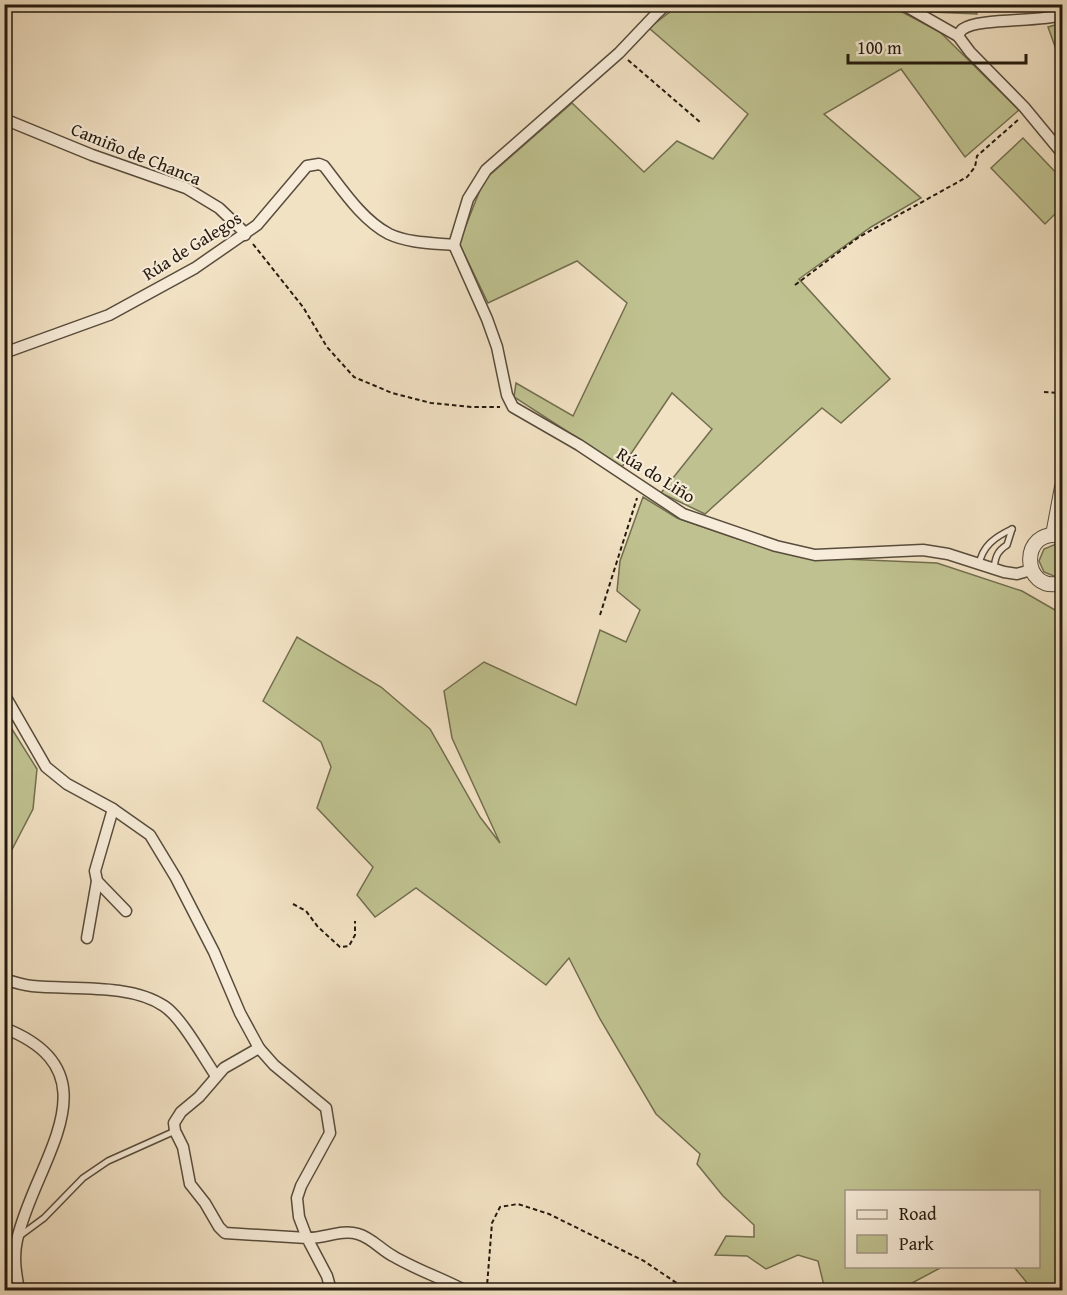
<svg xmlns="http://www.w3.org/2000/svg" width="1067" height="1295" font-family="'Gentium Book Plus',serif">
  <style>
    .green { fill: #bfc290; stroke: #726e4f; stroke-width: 1.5 }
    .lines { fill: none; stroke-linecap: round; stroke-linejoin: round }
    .service-casing { stroke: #584c3c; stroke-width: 8 }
    .minor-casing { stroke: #584c3c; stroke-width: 13 }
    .tertiary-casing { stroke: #584c3c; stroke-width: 16 }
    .path { stroke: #241a0e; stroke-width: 2; stroke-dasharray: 4.5 3; stroke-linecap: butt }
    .service { stroke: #f7ecd9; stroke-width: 5 }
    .minor { stroke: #f7ecd9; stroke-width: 10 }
    .tertiary { stroke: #f7ecd9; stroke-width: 14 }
    .labels { text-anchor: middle; stroke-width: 4.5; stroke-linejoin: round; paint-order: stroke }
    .street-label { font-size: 18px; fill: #241a0e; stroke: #f7ecd9 }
  </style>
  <rect width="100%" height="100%" fill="#f2e2c4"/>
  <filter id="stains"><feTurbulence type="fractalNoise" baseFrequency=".00333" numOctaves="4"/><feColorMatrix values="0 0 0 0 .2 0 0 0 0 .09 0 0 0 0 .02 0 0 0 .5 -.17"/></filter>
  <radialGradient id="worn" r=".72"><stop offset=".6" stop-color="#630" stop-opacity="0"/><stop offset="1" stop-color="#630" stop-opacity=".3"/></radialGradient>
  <g class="green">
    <path d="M 679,5 L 889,5 L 940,32 L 1019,110 L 965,157 L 901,69 L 824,114 L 921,198 L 871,227 L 799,279 L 890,379 L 841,423 L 822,408 L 705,514 L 661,493 L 712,429 L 672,393 L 622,467 L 514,397 L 516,383 L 573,416 L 627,303 L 577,261 L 488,303 L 459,243 L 484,180 L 572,103 L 644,172 L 677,141 L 713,159 L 748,114 L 649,28 Z"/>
    <path d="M 914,5 L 972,5 L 977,14 L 930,12 Z"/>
    <path d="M 1062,23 L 1062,66 L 1048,27 Z"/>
    <path d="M 1023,138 L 1062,179 L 1062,207 L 1045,224 L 991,168 Z"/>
    <path d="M 643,497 L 677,518 L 738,539 L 820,558 L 937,563 L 1022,591 L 1062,614 L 1062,1287 L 1059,1290 L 1033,1290 L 1014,1267 L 1038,1266 L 1038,1192 L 846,1192 L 846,1266 L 942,1267 L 899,1290 L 825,1290 L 818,1261 L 798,1255 L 766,1269 L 747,1256 L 715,1255 L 726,1236 L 754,1237 L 754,1225 L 723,1196 L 697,1164 L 700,1154 L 656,1114 L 600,1019 L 569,958 L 546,985 L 416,888 L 375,917 L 357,895 L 373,867 L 317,808 L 331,767 L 321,742 L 263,701 L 297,637 L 381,687 L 430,729 L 480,817 L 500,843 L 452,738 L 444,691 L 484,662 L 576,705 L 600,630 L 626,642 L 640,610 L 617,591 L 620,561 Z"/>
    <path d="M 1056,544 L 1062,546 L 1062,576 L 1056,577 L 1044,572 L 1039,561 L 1044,549 Z"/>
    <path d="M 5,718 L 37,769 L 33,809 L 5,863 Z"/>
  </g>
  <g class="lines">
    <defs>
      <g id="service">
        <path d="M 979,565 C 982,546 995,537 1012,529"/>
        <path d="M 994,569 C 995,558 997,551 1007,545 L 1012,529"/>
        <path d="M 21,1235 L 44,1218 L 83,1178 L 108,1161 L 175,1131"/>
        <path d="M 4,1258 L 15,1249"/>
      </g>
      <g id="minor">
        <path d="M 902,4 L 958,36 L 970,52 L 1024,107 L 1062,153"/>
        <path d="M 958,36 C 959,34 961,30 963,29 C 978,18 1039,22 1062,15"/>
        <path d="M 4,119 L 92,155 L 186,188 L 219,208 L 242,230 L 245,235"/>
        <path d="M 454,245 L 487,319 L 497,347 L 507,395 L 513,407 L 579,445 L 683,514 L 776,546 L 815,555 L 923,550 L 948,554 L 1004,572 L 1017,574 L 1031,570"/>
        <path d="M 454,245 L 468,199 L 486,170 L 619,53 L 657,13 L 667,4"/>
        <path d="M 4,353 L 109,315 L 195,268 L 257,225 L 307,166 L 319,164 L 324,166 C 342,189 362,220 389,234 C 408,243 433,243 454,245"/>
        <path d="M 4,694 L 46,767 L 67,784 L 113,809 L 150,835 L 176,878 L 214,952 L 240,1013 L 259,1048 L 274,1065 L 326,1108 L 330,1133 L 301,1186 L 297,1198 L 299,1217 L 307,1238 C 323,1239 341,1229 358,1234 C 372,1238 380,1249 393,1256 C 415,1269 441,1278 464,1290"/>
        <path d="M 97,881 L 126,911"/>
        <path d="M 87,938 L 97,881 L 95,871 L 113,809"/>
        <path d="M 4,979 C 13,982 23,985 32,986 C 71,990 130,983 164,1006 C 182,1018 203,1057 216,1076"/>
        <path d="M 4,1028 C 120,1073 34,1162 17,1240 C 13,1257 16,1274 19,1290"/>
        <path d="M 259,1048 L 224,1068 L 199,1097 L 181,1112 L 174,1123 L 175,1131 L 183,1147 L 190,1184 L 205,1203 L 219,1227 L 225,1233 L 307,1238 L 327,1276 L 331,1290"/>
      </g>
      <g id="tertiary">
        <path d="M 1053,535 L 1062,487"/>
        <path d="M 1062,536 C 1019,526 1020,594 1062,583"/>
      </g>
    </defs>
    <use href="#service" class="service-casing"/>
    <use href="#minor" class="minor-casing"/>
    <use href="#tertiary" class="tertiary-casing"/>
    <g class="path">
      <path d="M 628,60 L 700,122"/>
      <path d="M 253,244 L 303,307 L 327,347 L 354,377 L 392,393 L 431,403 L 471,407 L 500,407"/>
      <path d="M 795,285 L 859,237 L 967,177 L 975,167 L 977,156 L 1019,119"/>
      <path d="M 1044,392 L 1061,393"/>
      <path d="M 600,615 L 637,498"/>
      <path d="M 293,904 L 306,911 L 318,927 L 340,947 L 349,946 L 355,935 L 355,921"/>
      <path d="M 484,1290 L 487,1286 L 492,1223 L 500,1207 L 518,1204 L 549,1214 L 644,1261 L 687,1290"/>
    </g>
    <use href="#service" class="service"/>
    <use href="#minor" class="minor"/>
    <use href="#tertiary" class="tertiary"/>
  </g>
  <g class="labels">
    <g class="street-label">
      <text transform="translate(136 154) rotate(22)" y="6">Camiño de Chanca</text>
      <text transform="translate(192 246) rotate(-32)" y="6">Rúa de Galegos</text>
      <text transform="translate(656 475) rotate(32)" y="6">Rúa do Liño</text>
    </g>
  </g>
  <rect width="1067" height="1295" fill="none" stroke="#f2e2c4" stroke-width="24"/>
  <rect x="6" y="6" width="1055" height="1283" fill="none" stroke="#241a0e" stroke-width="3"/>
  <rect x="12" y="12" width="1043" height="1271" fill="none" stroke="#241a0e" stroke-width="1.5"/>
  <rect x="845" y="1190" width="195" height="78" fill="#f7ecd9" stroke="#a39888" stroke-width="1.5"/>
  <rect x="857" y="1210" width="30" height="9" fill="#f7ecd9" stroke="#a39888" stroke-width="1.5"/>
  <text x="899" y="1220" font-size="18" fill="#241a0e">Road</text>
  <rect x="857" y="1235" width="30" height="18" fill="#bfc290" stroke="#a39888" stroke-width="1.5"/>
  <text x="899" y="1250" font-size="18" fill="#241a0e">Park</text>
  <path d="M848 54v9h178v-9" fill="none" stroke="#241a0e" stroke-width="3"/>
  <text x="857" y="54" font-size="18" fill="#241a0e" stroke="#f7ecd9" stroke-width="4.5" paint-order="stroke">100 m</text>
  <rect width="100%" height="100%" filter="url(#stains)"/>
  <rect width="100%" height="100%" fill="url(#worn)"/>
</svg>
